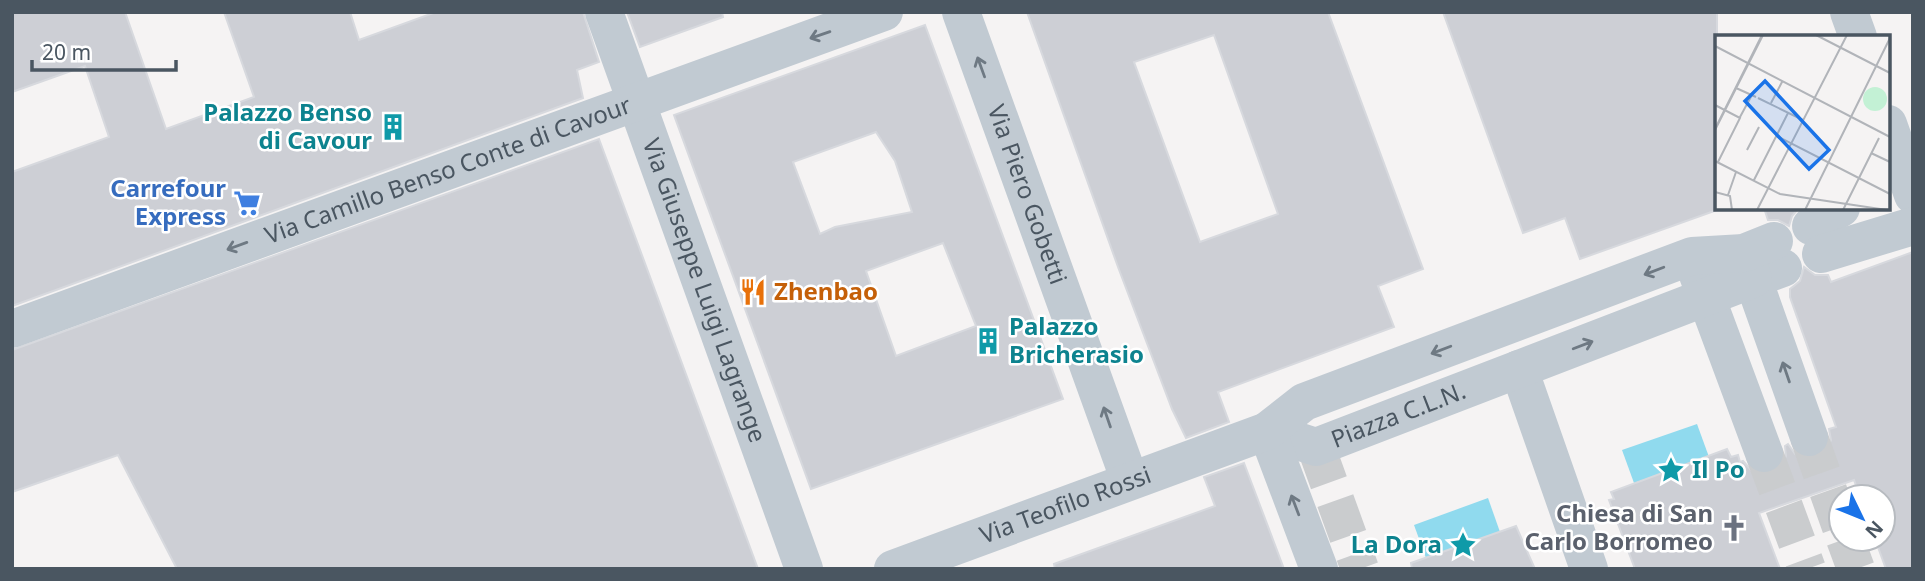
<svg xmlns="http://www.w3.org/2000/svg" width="1925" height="581" font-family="'Noto Sans',sans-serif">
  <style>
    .water { fill: #90daee }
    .building { fill: #cdcfd5; stroke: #d7d9de; stroke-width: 2; fill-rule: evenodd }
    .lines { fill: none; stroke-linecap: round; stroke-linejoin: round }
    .street-tunnel { stroke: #caccce; stroke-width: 38; stroke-dasharray: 38 19; stroke-linecap: butt }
    .street { stroke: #c1cad2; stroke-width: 38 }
    .oneway { stroke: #6e7983 }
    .labels { text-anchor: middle; stroke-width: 5; stroke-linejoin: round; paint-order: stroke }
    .culture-label { font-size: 24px; font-weight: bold; fill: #0d838f; stroke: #fff; text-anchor: end }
    .street-label { font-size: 24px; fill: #4a5661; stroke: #fff }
    .shop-label { font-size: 24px; font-weight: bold; fill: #366cbe; stroke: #fff; text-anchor: end }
    .food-label { font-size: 24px; font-weight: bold; fill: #c56008; stroke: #fff; text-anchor: start }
    .worship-label { font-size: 24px; font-weight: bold; fill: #5b616d; stroke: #fff; text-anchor: end }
    .inset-road { fill: none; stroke: #b1b4b9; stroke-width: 2 }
    .view { fill: #1a73e8; fill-opacity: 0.15; stroke: #1a73e8; stroke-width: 3.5 }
    .inset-edge { fill: none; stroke: #4a5661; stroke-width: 3.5 }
  </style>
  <rect width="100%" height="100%" fill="#f5f3f3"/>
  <g class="water">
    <path d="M 1697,424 L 1709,457 L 1634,483 L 1622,450 Z"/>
    <path d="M 1488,498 L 1500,532 L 1426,558 L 1414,525 Z"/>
  </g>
  <g class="building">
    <path d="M 12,12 L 125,12 L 166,129 L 254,97 L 224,12 L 350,12 L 359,40 L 436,12 L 583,12 L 599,62 L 577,70 L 583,98 L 12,306 L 12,172 L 109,137 L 85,66 L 12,92 Z"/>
    <path d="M 627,12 L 722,12 L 723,17 L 640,47 Z"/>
    <path d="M 1027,12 L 1328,12 L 1423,269 L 1378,286 L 1394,327 L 1218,392 L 1229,422 L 1186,438 L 1172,409 L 1118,267 ZM 1214,35 L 1278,214 L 1200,242 L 1134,62 Z"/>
    <path d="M 1443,12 L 1717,12 L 1717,210 L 1580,259 L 1565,218 L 1523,233 Z"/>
    <path d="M 925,25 L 1063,399 L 811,489 L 674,115 ZM 876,132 L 895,161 L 912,212 L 835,227 L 820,234 L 793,162 ZM 943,243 L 976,326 L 896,356 L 866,271 Z"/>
    <path d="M 599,139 L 758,569 L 177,569 L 118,455 L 12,492 L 12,350 Z"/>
    <path d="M 1764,208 L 1799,208 L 1792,216 L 1789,226 L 1778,220 L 1768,220 Z"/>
    <path d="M 1913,252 L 1913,569 L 1886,569 L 1875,539 L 1883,539 L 1883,497 L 1860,497 L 1854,480 L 1759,513 L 1780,569 L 1635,569 L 1609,500 L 1614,499 L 1611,492 L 1727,449 L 1731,457 L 1738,455 L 1740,462 L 1743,461 L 1751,470 L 1761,475 L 1772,473 L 1781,466 L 1786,456 L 1785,446 L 1788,444 L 1795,454 L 1806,459 L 1817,457 L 1826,451 L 1831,440 L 1829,429 L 1836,427 L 1790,297 L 1790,289 L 1800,281 L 1804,267 L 1815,275 L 1828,275 L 1831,282 Z"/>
    <path d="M 1244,463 L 1284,569 L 1055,569 L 1054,564 L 1215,506 L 1204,477 Z"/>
    <path d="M 1516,526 L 1535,569 L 1412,569 L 1411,563 Z"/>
  </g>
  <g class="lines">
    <g class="street-tunnel">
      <path d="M 1809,437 L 1841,527"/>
      <path d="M 1316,447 L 1360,569"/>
      <path d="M 1764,453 L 1807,569"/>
      <path d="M 1845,539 L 1856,569"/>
    </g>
    <g class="street">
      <path id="s1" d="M 604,12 L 804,569"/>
      <path id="s2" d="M 961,12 L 1130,481"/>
      <path d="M 1849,12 L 1858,37"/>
      <path d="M 1888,124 L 1913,195"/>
      <path d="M 1811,226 L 1841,208"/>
      <path d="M 1821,254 L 1913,226"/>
      <path d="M 1783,268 L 1753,279 L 1809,437"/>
      <path d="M 1698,275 L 1764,453"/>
      <path id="s3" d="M 12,329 L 884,12"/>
      <path d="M 1519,369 L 1589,569"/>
      <path id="s4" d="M 1267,431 L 1316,447 L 1753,279 L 1744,253"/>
      <path d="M 1267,431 L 1319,569"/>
      <path id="s5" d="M 893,569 L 1267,431 L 1304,402 L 1692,256 L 1744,253 L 1774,241"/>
    </g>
  </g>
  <defs><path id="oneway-shaft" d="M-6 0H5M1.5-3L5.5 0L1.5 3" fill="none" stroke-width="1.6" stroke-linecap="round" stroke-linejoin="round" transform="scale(1.75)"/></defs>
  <g class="oneway">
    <use href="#oneway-shaft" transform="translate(820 35) rotate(161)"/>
    <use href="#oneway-shaft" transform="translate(981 67) rotate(-110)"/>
    <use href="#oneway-shaft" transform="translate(237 246) rotate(160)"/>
    <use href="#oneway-shaft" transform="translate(1654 271) rotate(159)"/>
    <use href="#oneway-shaft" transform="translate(1583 345) rotate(-21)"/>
    <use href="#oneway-shaft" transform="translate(1441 350) rotate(159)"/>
    <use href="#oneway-shaft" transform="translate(1786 372) rotate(-109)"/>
    <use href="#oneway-shaft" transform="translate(1107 417) rotate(-109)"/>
    <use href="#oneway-shaft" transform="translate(1295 505) rotate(-111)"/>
  </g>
  <defs>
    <symbol id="building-bare" viewBox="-9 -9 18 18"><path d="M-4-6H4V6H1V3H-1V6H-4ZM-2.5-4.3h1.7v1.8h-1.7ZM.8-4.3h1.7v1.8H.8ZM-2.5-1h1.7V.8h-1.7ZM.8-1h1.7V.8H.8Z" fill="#0f9aa8" stroke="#fff" stroke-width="2.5" paint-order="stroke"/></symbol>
    <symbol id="supermarket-bare" viewBox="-9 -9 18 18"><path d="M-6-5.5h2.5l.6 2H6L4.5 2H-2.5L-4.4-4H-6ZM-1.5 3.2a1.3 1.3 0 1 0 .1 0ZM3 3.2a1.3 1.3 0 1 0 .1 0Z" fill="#3f7fe0" stroke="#fff" stroke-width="2.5" paint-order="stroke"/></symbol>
    <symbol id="restaurant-bare" viewBox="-9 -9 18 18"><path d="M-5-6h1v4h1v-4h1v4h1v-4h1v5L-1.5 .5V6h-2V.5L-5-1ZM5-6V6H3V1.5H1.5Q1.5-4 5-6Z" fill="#e8710a" stroke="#fff" stroke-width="2.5" paint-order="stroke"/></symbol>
    <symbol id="sight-bare" viewBox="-9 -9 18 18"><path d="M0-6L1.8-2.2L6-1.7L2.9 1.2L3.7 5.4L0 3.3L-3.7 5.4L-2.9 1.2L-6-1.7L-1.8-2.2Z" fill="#0f9aa8" stroke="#fff" stroke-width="2.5" paint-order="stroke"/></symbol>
    <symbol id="church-bare" viewBox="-9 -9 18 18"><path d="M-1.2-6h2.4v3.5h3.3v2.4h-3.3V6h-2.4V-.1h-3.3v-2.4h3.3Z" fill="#6b7280" stroke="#fff" stroke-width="2.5" paint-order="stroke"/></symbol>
  </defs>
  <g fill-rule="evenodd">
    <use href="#building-bare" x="374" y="108" width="38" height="38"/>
    <use href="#supermarket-bare" x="228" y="184" width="38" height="38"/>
    <use href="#restaurant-bare" x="734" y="273" width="38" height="38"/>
    <use href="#building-bare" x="969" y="322" width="38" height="38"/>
    <use href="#sight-bare" x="1652" y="451" width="38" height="38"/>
    <use href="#church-bare" x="1715" y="509" width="38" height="38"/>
    <use href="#sight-bare" x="1444" y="526" width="38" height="38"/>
  </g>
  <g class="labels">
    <g class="culture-label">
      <text x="372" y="121">Palazzo Benso<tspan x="372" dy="28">di Cavour</tspan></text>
      <text x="1009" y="335" text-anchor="start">Palazzo<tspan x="1009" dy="28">Bricherasio</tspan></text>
      <text x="1692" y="478" text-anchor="start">Il Po</text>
      <text x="1442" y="553">La Dora</text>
    </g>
    <g class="street-label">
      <text dy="8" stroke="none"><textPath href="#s3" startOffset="464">Via Camillo Benso Conte di Cavour</textPath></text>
      <text dy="8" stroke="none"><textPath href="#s2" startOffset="194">Via Piero Gobetti</textPath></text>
      <text dy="8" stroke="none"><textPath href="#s1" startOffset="296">Via Giuseppe Luigi Lagrange</textPath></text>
      <text dy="8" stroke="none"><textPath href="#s4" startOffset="140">Piazza C.L.N.</textPath></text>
      <text dy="8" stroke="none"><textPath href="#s5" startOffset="184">Via Teofilo Rossi</textPath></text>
    </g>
    <g class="shop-label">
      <text x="226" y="197">Carrefour<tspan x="226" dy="28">Express</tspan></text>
    </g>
    <g class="food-label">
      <text x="774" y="300">Zhenbao</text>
    </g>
    <g class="worship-label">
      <text x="1713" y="522">Chiesa di San<tspan x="1713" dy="28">Carlo Borromeo</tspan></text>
    </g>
  </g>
  <g transform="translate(1715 35)">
    <rect width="175" height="175" fill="#f5f3f3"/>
    <path d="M148 64a12 12 0 1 1 24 0a12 12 0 1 1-24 0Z" fill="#c3f1d5"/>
    <path class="inset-road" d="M 101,0 L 175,38M 0,11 L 175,102M 21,53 L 41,62M 43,63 L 88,85M 56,68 L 67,47M 0,70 L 25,83 L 3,127M 25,82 L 38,58M 0,94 L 47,0M 0,95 L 48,0M 62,101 L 175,159M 32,115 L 44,92M 156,118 L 175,127M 0,126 L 65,159 L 172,175M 39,145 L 73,78M 0,157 L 15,161 L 17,175M 13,160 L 21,137M 42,175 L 132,0M 90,175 L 175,3M 128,175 L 164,103"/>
    <path class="view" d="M 50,46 L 114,115 L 94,134 L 30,66 Z"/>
    <rect width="175" height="175" class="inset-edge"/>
  </g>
  <rect width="1925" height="581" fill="none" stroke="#4a5661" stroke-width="28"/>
  <g transform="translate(1862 518) rotate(133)"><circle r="33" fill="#ffffff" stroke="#b7bbc0" stroke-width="2"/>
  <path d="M0-5L12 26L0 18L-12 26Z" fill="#1a73e8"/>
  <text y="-10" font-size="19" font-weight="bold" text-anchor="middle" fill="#4a5661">N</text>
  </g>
  <path d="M32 60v10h144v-10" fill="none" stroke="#4a5661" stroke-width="3.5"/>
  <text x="42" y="60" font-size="21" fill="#4a5661" stroke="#ffffff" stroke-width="5" paint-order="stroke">20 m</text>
</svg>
